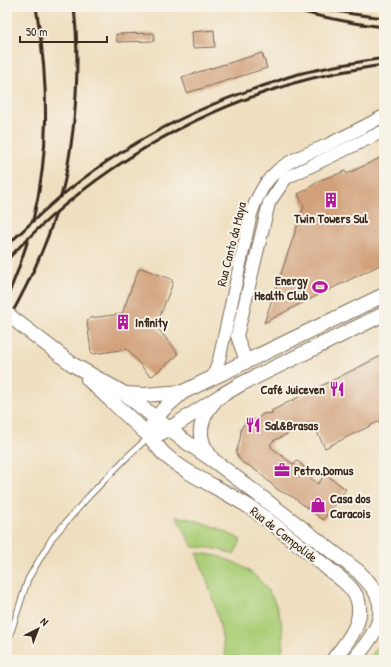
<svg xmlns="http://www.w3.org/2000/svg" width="391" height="667" font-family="'Patrick Hand',sans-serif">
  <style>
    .green { fill: #abce77; stroke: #737c4a }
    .building { fill: #d2a17c }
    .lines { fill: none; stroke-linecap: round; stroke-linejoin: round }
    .service-casing { stroke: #7a6957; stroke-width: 7 }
    .tertiary-casing { stroke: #7a6957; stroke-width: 14 }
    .secondary-casing { stroke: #7a6957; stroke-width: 16 }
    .service { stroke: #fff; stroke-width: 5 }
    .tertiary { stroke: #fff; stroke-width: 12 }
    .secondary { stroke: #fff; stroke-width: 14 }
    .rail { stroke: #3b2a1e; stroke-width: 3 }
    .secondary-bridge-casing { stroke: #7a6957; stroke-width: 16; stroke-linecap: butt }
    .secondary-bridge { stroke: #fff; stroke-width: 14 }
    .labels { text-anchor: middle; stroke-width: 4; stroke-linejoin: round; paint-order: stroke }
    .poi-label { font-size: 13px; font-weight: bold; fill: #3b2a1e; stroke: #f7f3e8; text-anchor: start }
    .street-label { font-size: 13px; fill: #3b2a1e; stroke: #f7f3e8 }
  </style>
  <rect width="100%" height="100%" fill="#f7f3e8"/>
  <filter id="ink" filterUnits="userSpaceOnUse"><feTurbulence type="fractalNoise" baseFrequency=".025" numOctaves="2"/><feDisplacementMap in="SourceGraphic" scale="8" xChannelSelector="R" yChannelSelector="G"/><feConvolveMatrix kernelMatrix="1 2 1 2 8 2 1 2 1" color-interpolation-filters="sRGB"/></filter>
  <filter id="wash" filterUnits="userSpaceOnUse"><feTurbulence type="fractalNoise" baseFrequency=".012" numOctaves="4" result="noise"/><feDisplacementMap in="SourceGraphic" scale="16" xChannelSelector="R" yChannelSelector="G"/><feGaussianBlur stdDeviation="0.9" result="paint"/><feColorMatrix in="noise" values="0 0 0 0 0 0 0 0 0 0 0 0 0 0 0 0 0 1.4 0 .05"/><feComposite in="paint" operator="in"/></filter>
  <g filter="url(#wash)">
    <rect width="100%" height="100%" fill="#efdfc0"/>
    <g class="green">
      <path d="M 176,516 C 199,520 220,528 241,540 L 234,555 C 221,549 207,547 193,547 Z"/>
      <path d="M 196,553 C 206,554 217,555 226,559 C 269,574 290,616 281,660 L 226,660 C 221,623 211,588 196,553 Z"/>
      <path d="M 384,638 L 384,660 L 368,660 Z"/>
    </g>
    <g id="blocks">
      <g class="building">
        <path d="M 214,30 L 215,47 L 193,48 L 192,32 Z"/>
        <path d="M 154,33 L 154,41 L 117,42 L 116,34 Z"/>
        <path d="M 262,53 L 267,68 L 187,93 L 182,77 Z"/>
        <path d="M 384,156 L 384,243 L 382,244 L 384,248 L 384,263 L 296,306 L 264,323 L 304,206 L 298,194 L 306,190 L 317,182 L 323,179 L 338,174 L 345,171 L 347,174 Z"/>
        <path d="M 141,268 L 171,279 L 173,283 L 156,326 L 177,352 L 177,356 L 152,376 L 148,374 L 127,349 L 93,354 L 91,352 L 87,322 L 88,320 L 90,318 L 122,314 L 138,270 Z"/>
        <path d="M 384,354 L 384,419 L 325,448 L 312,422 L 273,441 L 271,443 L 271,447 L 272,448 L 294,465 L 297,461 L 304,467 L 301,471 L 318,484 L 325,474 L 346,489 L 323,520 L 293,497 L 278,490 L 258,472 L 248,465 L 243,463 L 240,460 L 236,453 L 240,439 L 241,429 L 242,427 L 246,422 L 257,419 L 263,414 L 273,413 L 271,411 L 381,356 Z"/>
      </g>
    </g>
  </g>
  <g filter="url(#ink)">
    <use href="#blocks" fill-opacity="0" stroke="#7a6957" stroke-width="1"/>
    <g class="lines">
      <defs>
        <path id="service" d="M 7,644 L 28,579 L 52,538 L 89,496 L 130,454 L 149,437"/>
        <g id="tertiary">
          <path d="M 246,361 L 237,336 L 269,203 L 286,178 L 384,131"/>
          <path d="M 213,377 L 219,360 L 251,214 C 256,199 263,183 276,172 C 290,159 310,153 327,145 C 346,136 365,126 384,116"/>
        </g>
        <g id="secondary">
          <path d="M 72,364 L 125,394 L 182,439 L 217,463 L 359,572 C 364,578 371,584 375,591 C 391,618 369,640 354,660"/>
          <path d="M 88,379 C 108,398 128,416 148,435 C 154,441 158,448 164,454 C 190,477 225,490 254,510 C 278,527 302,547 325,566 C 336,576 354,586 358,601 C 364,624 346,643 333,660"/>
          <path d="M 125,394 L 144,395 L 183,392"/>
          <path d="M 151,427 C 160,410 169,404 183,392 L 384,295"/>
          <path d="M 161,433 L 169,429 L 222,395 L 241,384 L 384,314"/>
          <path d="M 211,457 C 207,452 203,447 202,440 C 198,428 205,411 214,402"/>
        </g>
      </defs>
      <use href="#service" class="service-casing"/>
      <use href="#tertiary" class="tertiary-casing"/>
      <use href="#secondary" class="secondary-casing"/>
      <use href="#service" class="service"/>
      <use href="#tertiary" class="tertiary"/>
      <use href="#secondary" class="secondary"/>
      <g class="rail">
        <path d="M 283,7 L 319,16 L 354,23 L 384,27"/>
        <path d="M 314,7 L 353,14 L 384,18"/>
        <path d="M 61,197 C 72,152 77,106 77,59 C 77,42 76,24 74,7"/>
        <path d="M 33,220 C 50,152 48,76 36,7"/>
        <path d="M 7,246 C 14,238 23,231 31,223 C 99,158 182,111 272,83 C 280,80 287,77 295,75 C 324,67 354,63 384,58"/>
        <path d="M 7,260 C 80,181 173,122 275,89 C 283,87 290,84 298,82 C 326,74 355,69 384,65"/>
        <path d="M 7,298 L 18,270 L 28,240"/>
        <path d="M 7,322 C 27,287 44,251 56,213"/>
      </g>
      <defs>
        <path id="secondary-bridge" d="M 7,314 L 72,364"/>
      </defs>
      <use href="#secondary-bridge" class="secondary-bridge-casing"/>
      <use href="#secondary-bridge" class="secondary-bridge"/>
    </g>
  </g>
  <defs>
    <symbol id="building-bare" viewBox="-9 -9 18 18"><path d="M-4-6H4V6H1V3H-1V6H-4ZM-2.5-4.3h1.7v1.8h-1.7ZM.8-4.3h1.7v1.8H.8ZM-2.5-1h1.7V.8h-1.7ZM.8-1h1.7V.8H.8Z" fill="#b5179e" stroke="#f7f3e8" stroke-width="2.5" paint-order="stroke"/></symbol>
    <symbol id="stadium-bare" viewBox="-9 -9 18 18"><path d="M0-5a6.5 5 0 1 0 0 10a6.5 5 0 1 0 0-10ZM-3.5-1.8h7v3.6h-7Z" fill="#b5179e" stroke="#f7f3e8" stroke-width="2.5" paint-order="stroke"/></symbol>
    <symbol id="restaurant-bare" viewBox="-9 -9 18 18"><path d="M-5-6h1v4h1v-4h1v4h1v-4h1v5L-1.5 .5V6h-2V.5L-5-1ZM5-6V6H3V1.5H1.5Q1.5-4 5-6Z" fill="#b5179e" stroke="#f7f3e8" stroke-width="2.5" paint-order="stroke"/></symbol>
    <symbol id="office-bare" viewBox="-9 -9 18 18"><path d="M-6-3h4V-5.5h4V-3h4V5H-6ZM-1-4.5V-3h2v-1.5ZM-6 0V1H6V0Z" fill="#b5179e" stroke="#f7f3e8" stroke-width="2.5" paint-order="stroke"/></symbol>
    <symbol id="shop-bare" viewBox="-9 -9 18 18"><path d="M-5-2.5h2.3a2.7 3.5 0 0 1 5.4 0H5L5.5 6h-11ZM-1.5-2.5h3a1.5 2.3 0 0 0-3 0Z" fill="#b5179e" stroke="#f7f3e8" stroke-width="2.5" paint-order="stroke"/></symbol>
  </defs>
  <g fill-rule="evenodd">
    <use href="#building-bare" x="320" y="189" width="22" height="22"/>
    <use href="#stadium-bare" x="309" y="276" width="22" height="22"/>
    <use href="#building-bare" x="112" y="311" width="22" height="22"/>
    <use href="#restaurant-bare" x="326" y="378" width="22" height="22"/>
    <use href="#restaurant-bare" x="242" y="414" width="22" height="22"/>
    <use href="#office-bare" x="271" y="459" width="22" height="22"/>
    <use href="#shop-bare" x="307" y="494" width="22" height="22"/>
  </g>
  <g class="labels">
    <g class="poi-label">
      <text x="331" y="223" text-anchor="middle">Twin Towers Sul</text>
      <text x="308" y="285" text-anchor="end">Energy<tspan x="308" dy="15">Health Club</tspan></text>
      <text x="135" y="327">Infinity</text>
      <text x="325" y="394" text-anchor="end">Café Juiceven</text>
      <text x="265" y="430">Sal&amp;Brasas</text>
      <text x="294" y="475">Petro.Domus</text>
      <text x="330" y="503">Casa dos<tspan x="330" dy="15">Caracois</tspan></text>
    </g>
    <g class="street-label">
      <text transform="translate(231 244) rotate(-76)" y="5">Rua Canto da Maya</text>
      <text transform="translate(284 534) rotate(38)" y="5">Rua de Campolide</text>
    </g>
  </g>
  <rect width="391" height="667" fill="none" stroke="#f7f3e8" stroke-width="24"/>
  <g transform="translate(38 629) rotate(42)" stroke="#f7f3e8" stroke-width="3" paint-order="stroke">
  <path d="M0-3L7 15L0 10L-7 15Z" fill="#3b2a1e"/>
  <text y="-6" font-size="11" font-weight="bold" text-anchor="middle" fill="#3b2a1e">N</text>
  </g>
  <path d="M20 36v6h87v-6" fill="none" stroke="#3b2a1e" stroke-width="2"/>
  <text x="26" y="36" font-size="12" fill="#3b2a1e" stroke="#f7f3e8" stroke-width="3" paint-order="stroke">50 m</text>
</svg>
